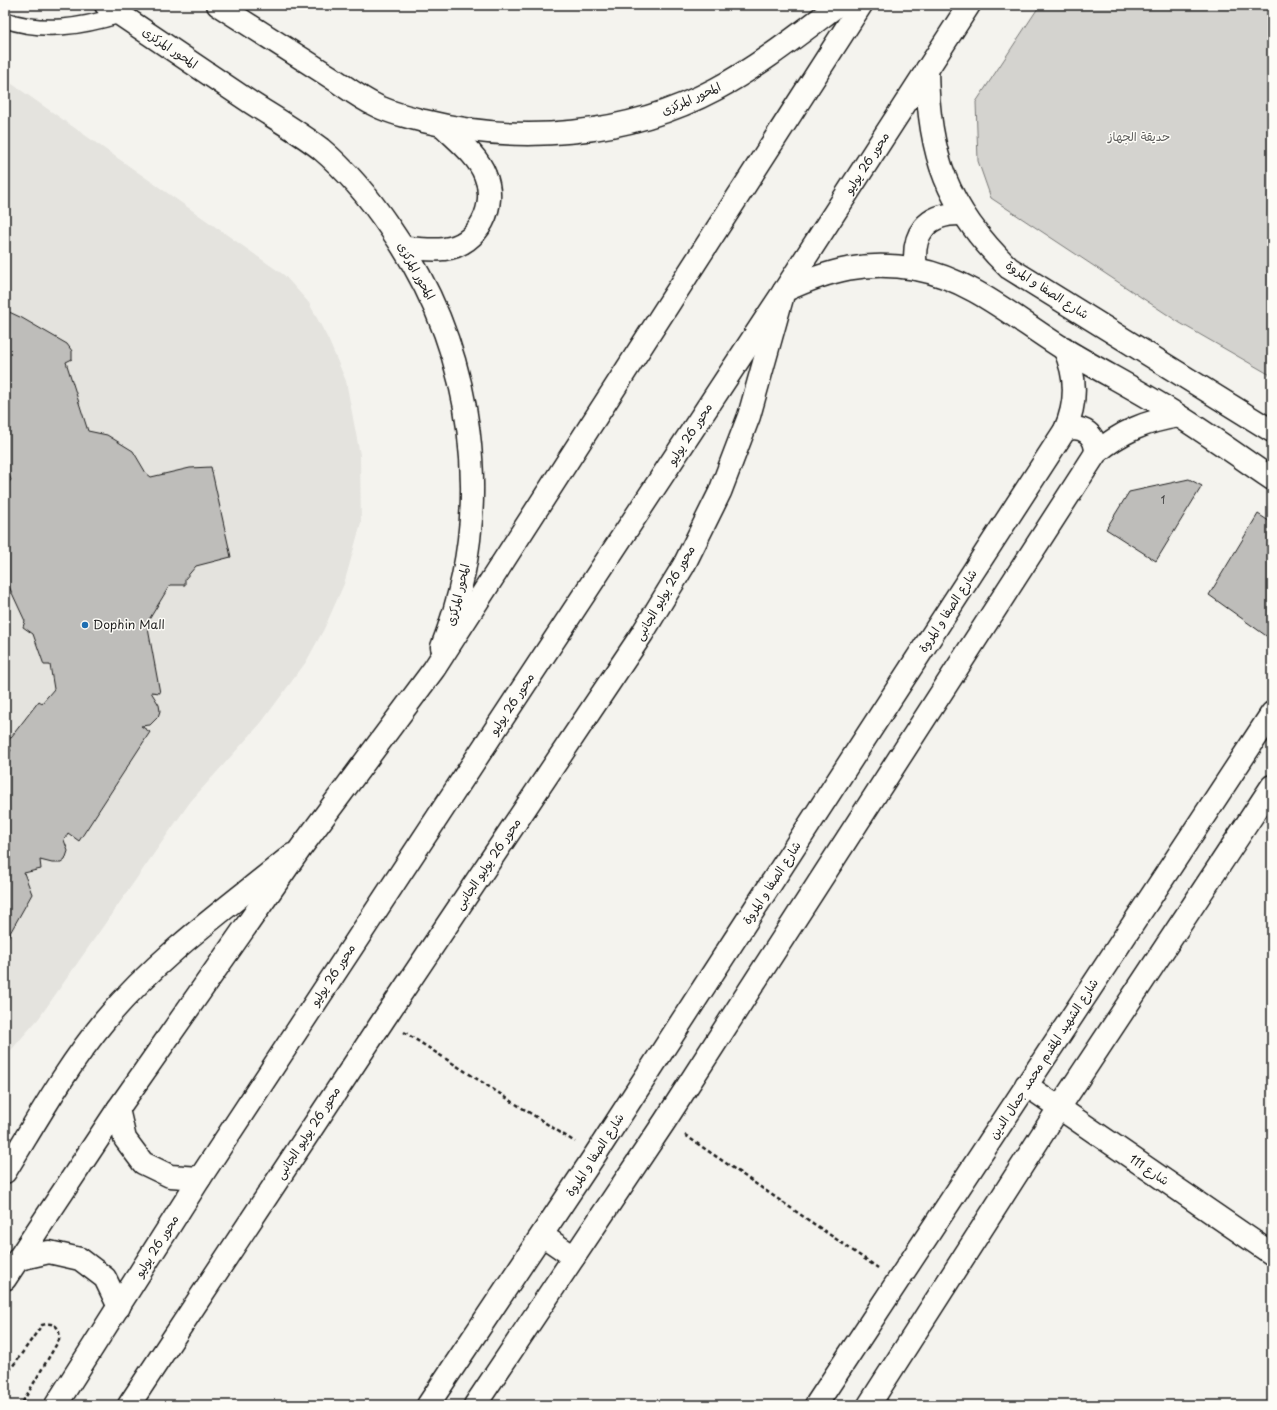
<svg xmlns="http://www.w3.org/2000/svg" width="1277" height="1410" font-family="'Playpen Sans','Playpen Sans Arabic',sans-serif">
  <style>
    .built { fill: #e4e3de }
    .green { fill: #d4d3cf; stroke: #787876 }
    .building { fill: #bebdba; stroke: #1c1c1c }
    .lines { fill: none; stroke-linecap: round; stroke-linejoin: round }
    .lane-casing { stroke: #1c1c1c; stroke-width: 18 }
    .street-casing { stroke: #1c1c1c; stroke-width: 25 }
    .secondary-casing { stroke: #1c1c1c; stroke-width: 25 }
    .highway-casing { stroke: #1c1c1c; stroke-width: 25 }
    .path { stroke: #1c1c1c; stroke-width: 2.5; stroke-dasharray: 4 3; stroke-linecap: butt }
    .lane { stroke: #fdfcf7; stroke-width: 15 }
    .street { stroke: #fdfcf7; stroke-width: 22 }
    .secondary { stroke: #fdfcf7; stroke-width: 22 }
    .highway { stroke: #fdfcf7; stroke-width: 22 }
    .poi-dot { fill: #1f6fb2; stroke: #fdfcf7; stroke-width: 1.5 }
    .labels { text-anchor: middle; stroke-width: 3; stroke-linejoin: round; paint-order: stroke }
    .number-label { font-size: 10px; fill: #444 }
    .street-label { font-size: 12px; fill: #1c1c1c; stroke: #fdfcf7 }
    .park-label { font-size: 12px; fill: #5c5c5b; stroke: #fdfcf7 }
    .poi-label { font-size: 12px; fill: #1c1c1c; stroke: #fdfcf7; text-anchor: start }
  </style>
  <rect width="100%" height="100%" fill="#f4f3ee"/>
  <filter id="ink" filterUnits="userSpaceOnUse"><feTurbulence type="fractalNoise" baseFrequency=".025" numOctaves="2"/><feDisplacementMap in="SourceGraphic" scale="8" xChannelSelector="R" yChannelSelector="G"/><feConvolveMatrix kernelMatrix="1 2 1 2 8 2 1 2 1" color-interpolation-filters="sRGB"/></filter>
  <g filter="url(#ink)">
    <path class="built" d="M 5,79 L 284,275 L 309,303 L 328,339 L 346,381 L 360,455 L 361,523 L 344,584 L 324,629 L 306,662 L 261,723 L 190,802 L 39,1018 L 5,1057 Z"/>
    <path class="green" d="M 1040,5 L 1272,5 L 1272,376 L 1180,323 L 991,198 L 978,161 L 976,102 Z"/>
    <g class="building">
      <path d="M 5,310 L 22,318 L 67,344 L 72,351 L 72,359 L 66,362 L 88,431 L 107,435 L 133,451 L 146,473 L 151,477 L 190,468 L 211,467 L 231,557 L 196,566 L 185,579 L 185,585 L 170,585 L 147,623 L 160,693 L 151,692 L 159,705 L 160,711 L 158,717 L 150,725 L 141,726 L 150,732 L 79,841 L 68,833 L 64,840 L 68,851 L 65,860 L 61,863 L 52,863 L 40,860 L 41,869 L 24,873 L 32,894 L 5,942 L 5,759 L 11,750 L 5,748 L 5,745 L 39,701 L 42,703 L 54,689 L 50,665 L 44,665 L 33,634 L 23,627 L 25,621 L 5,578 L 5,487 L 11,480 L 5,464 Z"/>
      <path d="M 1189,479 L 1202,486 L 1156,561 L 1106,529 L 1129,492 Z"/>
      <path d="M 1258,514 L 1272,523 L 1272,640 L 1209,595 Z"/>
    </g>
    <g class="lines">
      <defs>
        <path id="lane" d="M 5,20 C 44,33 81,27 120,15"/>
        <g id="street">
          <path d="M 927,69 C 928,154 947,208 1009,268 L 1272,431"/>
          <path d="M 916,269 C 911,234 926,213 962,214"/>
          <path d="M 784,291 C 829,270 866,260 916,269 C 971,279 1017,320 1064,349 C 1102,372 1142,392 1179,416 C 1211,436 1241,458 1272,479"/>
          <path d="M 1065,430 C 1083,424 1096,435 1096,453"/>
          <path d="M 1026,1085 L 1272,1254"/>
          <path d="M 542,1235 L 574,1257"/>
          <path d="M 428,1405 L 595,1155 L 1065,430 C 1077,402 1077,377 1064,348"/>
          <path d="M 475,1405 L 665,1121 L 1096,453 C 1121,432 1146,421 1179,416"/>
          <path d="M 816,1405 L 1272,713"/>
          <path d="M 869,1405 L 1059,1108 L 1272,786"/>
        </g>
        <g id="secondary">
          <path d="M 106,5 C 154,37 202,70 250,102 C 273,117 299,132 321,149 C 347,171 371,200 390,228 C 476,350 496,508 442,647"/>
          <path d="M 218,5 C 254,28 290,51 326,74 C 342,84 358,97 375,105 C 390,113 408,117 424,121 C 520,145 628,136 716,89 C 759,66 798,35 838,5"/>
          <path d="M 404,248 C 417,248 432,251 444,249 C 479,245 498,205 485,175 C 478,156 457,140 443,126"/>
          <path d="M 5,1172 C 37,1120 67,1066 106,1019 C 159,956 228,907 292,855"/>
          <path d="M 129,1405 L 384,1019 L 642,634 L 684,565 L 720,492 L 749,416 L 782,298"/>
        </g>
        <g id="highway">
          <path d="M 118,1109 L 125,1139 L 143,1163 L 170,1176 L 200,1178"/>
          <path d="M 19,1259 L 49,1252 L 80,1259 L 105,1278 L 119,1307"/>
          <path d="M 5,1279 L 118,1109 L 300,849 L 434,669 L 861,5"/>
          <path d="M 56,1405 L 200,1178 L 784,291 L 969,5"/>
        </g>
      </defs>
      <use href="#lane" class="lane-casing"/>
      <use href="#street" class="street-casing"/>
      <use href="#secondary" class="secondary-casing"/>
      <use href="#highway" class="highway-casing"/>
      <g class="path">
        <path d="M 404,1032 L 575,1142"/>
        <path d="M 685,1135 L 878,1268"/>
        <path d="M 5,1377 L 42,1325 C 54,1321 61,1327 59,1340 L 21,1405"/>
      </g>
      <use href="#lane" class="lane"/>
      <use href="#street" class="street"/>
      <use href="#secondary" class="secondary"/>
      <use href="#highway" class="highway"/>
    </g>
  </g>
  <circle class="poi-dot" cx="85" cy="625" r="4"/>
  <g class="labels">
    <g class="number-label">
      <text x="1163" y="504">1</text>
    </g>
    <g class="street-label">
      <text transform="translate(170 48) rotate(34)" y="4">المحور المركزى</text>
      <text transform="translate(691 99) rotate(-24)" y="4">المحور المركزى</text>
      <text transform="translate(867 163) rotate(-57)" y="4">محور 26 يوليو</text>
      <text transform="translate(416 271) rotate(61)" y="4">المحور المركزى</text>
      <text transform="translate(1047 290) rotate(33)" y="4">شارع الصفا و المروة</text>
      <text transform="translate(690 434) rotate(-57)" y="4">محور 26 يوليو</text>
      <text transform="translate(665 593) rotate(-60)" y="4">محور 26 يوليو الجانبى</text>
      <text transform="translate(458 595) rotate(-76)" y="4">المحور المركزى</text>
      <text transform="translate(948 611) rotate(-57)" y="4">شارع الصفا و المروة</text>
      <text transform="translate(512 704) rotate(-57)" y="4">محور 26 يوليو</text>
      <text transform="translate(488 864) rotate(-56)" y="4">محور 26 يوليو الجانبى</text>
      <text transform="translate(772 883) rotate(-57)" y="4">شارع الصفا و المروة</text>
      <text transform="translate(333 975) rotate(-57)" y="4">محور 26 يوليو</text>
      <text transform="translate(1044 1059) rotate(-57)" y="4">شارع الشهيد المقدم محمد جمال الدين</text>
      <text transform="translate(308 1133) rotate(-57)" y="4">محور 26 يوليو الجانبى</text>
      <text transform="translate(595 1155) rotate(-57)" y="4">شارع الصفا و المروة</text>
      <text transform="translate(1149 1170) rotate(34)" y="4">شارع 111</text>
      <text transform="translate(157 1246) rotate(-58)" y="4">محور 26 يوليو</text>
    </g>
    <g class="park-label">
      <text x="1139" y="141">حديقة الجهاز</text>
    </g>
    <g class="poi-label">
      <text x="93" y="629">Dophin Mall</text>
    </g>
  </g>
  <rect width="1277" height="1410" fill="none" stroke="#fdfcf7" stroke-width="20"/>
  <rect x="10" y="10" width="1257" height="1390" fill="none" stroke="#1c1c1c" stroke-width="1.5" filter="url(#ink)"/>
</svg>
